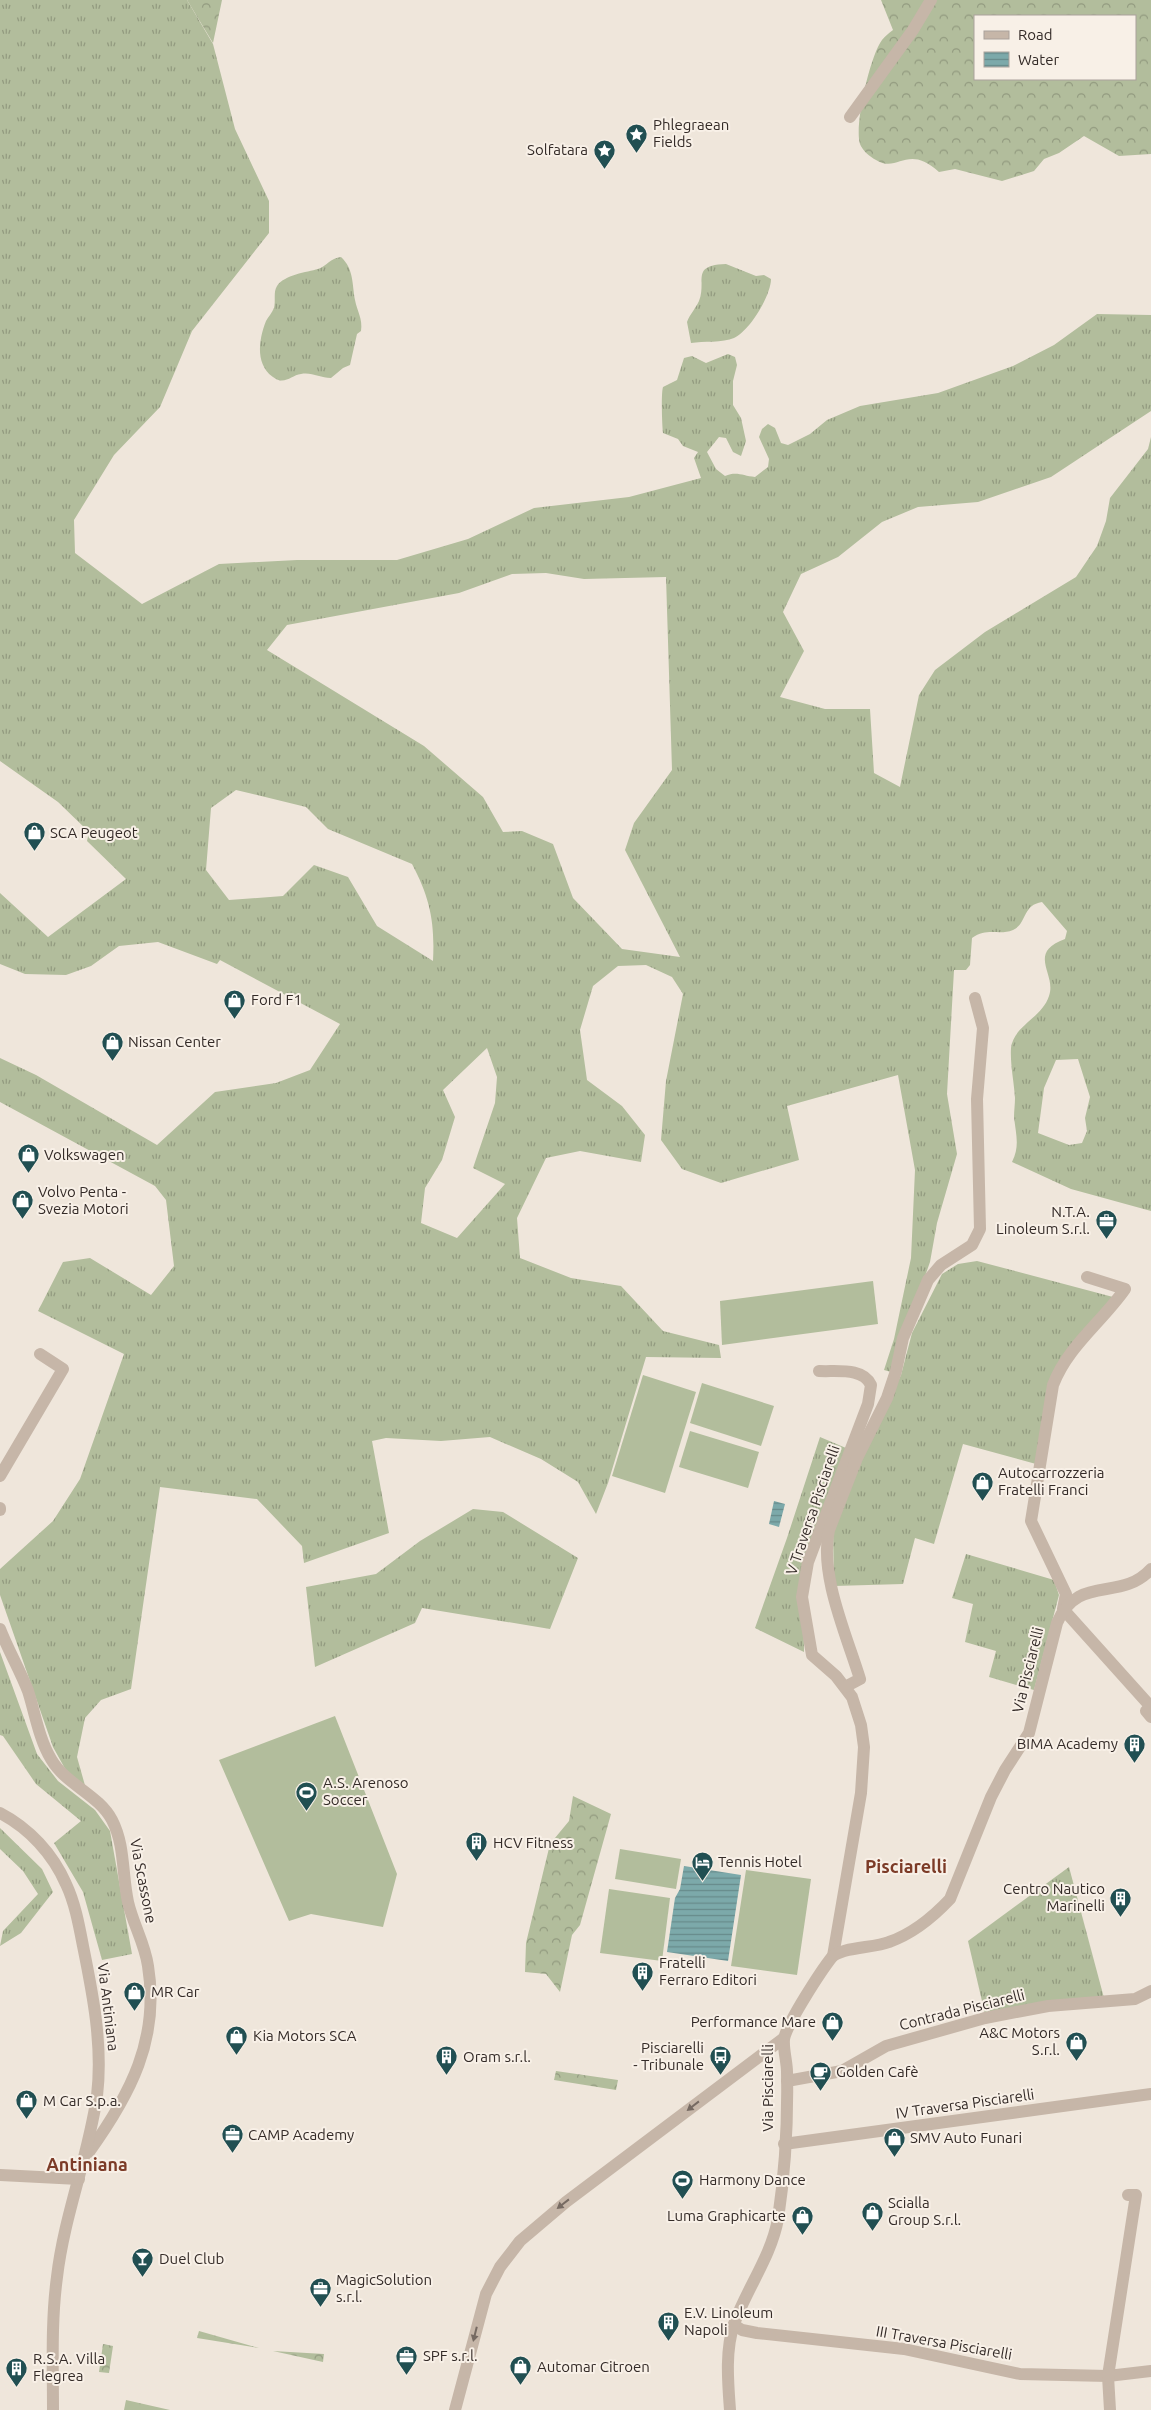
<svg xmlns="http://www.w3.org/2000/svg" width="1151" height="2410" font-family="Ubuntu,sans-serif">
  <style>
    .grass { fill: url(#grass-tufts); fill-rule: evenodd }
    .forest { fill: url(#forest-crowns); fill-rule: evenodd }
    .garden { fill: #b2bd9c }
    .water { fill: url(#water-rules) }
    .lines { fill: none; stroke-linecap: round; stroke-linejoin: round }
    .minor { stroke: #c6b6a8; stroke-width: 12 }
    .oneway { fill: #766a62 }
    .labels { text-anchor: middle; stroke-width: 4; stroke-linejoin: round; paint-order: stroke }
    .poi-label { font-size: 15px; fill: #342b28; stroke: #f8f0e7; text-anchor: start }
    .street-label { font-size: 15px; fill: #342b28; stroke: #f8f0e7 }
    .quarter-label { font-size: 18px; font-weight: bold; fill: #7c3b27; stroke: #f8f0e7 }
  </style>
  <defs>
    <pattern id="grass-tufts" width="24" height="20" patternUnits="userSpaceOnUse" patternTransform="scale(1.25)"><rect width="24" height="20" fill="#b2bd9c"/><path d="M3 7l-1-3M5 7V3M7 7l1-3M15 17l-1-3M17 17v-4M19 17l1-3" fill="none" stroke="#929a7f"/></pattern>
    <pattern id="forest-crowns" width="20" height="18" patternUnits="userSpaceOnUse" patternTransform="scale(1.25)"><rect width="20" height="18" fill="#b2bd9c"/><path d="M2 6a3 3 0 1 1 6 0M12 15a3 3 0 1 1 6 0" fill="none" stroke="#929a7f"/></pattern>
    <pattern id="water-rules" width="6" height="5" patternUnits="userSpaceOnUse" patternTransform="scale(1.25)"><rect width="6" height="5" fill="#7ca9aa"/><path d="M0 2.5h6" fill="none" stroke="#668a8a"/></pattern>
  </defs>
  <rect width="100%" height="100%" fill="#efe6db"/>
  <g class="grass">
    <path d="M 0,0 L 187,0 L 213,44 L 235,129 L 269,201 L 269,233 L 192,331 L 160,407 L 114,455 L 74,520 L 75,553 L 142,604 L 219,564 L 297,560 L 397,560 L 468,539 L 534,508 L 629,497 L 701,478 L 694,458 L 698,452 L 683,446 L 678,439 L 663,433 C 662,425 661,393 663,387 L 677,380 L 684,358 L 692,356 L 706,363 L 728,354 L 735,357 L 737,365 L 733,381 L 733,405 L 741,418 L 746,441 L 741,456 L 733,452 L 726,438 L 719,437 L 707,452 L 716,469 L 725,476 C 737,471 743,476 755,477 L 768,467 L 769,459 L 759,437 L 762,429 L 768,424 L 775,428 L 781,443 L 788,445 L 810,434 L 827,420 L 860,406 L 938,393 L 1013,366 L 1054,345 L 1097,314 L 1151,315 L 1151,411 L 1051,477 L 978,502 L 918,507 L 882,522 L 838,557 L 801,574 L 783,612 L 804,651 L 780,697 L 825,709 L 870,709 L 874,773 L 900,787 L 919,695 L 935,670 L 985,632 L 1076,577 L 1097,546 L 1106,521 L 1110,498 L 1148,449 L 1151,437 L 1151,1211 L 1071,1189 L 1012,1162 C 1020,1146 1016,1135 1014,1117 C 1014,1111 1015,1104 1015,1098 C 1014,1082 1010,1064 1011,1048 C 1014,1025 1042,1018 1049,996 C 1057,974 1026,953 1065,939 L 1067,931 L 1042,902 C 1022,905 1027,924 1013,930 C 999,936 988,927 972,938 L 970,965 L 966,970 L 954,970 L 947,1094 L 957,1154 L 937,1223 L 930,1262 L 891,1372 L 884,1370 L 894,1339 L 911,1258 L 915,1170 L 898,1075 L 787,1106 L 799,1160 L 721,1183 L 682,1169 L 661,1140 L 666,1081 L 683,994 L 672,977 L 646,965 L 618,966 L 593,986 L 580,1030 L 587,1080 L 622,1106 L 645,1135 L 641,1162 L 580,1151 L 546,1158 L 517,1218 L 520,1258 L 571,1278 L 621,1286 L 663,1331 L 719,1345 L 721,1358 L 646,1357 L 608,1483 L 596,1514 L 578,1482 L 541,1459 L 490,1437 L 441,1441 L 386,1438 L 372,1441 L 389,1533 L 304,1563 L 302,1546 L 257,1499 L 160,1487 L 131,1689 L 101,1700 L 85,1718 L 77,1757 L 86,1789 L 68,1774 L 53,1747 L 0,1595 L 0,1569 L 53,1521 L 80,1479 L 124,1354 L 38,1311 L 63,1262 L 90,1258 L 151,1295 L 174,1266 L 166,1200 L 155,1186 L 0,1102 L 0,1058 L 36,1075 L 157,1145 L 215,1092 L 276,1083 L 310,1070 L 340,1024 L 220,960 L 217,964 L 158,942 L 119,946 L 91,966 L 66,975 L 25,974 L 0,964 L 0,893 L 48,937 L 126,879 L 87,841 L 89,832 L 58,802 L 0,761 ZM 546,573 L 584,579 L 666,577 L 672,770 L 634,823 L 625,850 L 680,957 L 622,949 L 573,898 L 553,844 L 522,831 L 503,832 L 483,797 L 424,746 L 267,650 L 287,625 L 459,593 L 512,574 ZM 236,790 L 306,807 L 328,829 L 412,864 C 430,898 435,922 433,961 L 377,926 L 348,877 L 314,865 L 283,896 L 229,900 L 206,870 L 211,808 ZM 487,1048 L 497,1077 L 495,1103 L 473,1168 L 505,1184 L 457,1238 L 421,1223 L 425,1188 L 442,1160 L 455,1117 L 443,1090 ZM 1078,1059 L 1090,1097 L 1085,1118 L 1087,1131 L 1082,1143 L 1069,1145 L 1038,1133 L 1044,1088 L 1056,1060 Z"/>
    <path d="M 341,257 C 354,269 352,284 355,300 C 357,311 363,319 361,331 L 357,334 L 350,365 L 343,368 L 331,378 C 320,378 312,372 301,374 C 292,375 286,384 276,379 C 255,367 258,341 266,321 C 268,317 272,313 274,308 C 276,301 273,292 277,286 C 284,275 307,272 318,269 C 327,266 330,258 341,257 Z"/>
    <path d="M 726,264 L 756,276 L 764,275 L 771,279 C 771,295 750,331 734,338 C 723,343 703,341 691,343 L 687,322 C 690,314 696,308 699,301 C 707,281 690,265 726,264 Z"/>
    <path d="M 977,1261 L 1113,1297 L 1063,1355 L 1036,1464 L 963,1444 L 934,1544 L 915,1538 L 903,1584 L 834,1586 L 833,1531 L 863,1455 L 901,1375 L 912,1333 L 942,1274 L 958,1264 Z"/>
    <path d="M 820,1437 L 846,1448 L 803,1568 L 804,1652 L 755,1628 L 787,1538 Z"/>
    <path d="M 473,1509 L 503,1512 L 578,1558 L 550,1629 L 422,1608 L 415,1623 L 315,1667 L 306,1587 L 376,1574 L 420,1541 Z"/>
    <path d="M 966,1554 L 1054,1580 L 1059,1595 L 1034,1690 L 989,1677 L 996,1651 L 965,1642 L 973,1604 L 952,1598 Z"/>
    <path d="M 0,1652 L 37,1754 L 58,1781 L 95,1810 L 110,1831 L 132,1954 L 102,1960 L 83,1892 L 54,1843 L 81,1821 L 36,1784 L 3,1736 L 0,1735 Z"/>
    <path d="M 0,1828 L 42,1869 L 53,1892 L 21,1933 L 0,1946 L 3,1931 L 38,1894 L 23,1871 L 0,1849 Z"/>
    <path d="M 1069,1867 L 1104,1998 L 985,2014 L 968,1941 Z"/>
  </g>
  <g class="forest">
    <path d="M 187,0 L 222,0 L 213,43 Z"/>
    <path d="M 881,0 L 1151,0 L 1151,154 L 1119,156 L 1084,136 L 1059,153 L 1044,159 L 1034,171 L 1002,181 L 955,169 L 939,172 C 907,143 898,174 876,160 C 870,157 862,150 860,144 C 854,126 870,56 882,40 C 885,36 889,33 893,30 ZM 975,16 L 1135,16 L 1135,79 L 975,79 Z"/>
    <path d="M 573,1796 L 611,1814 L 580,1925 L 572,1935 L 560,1992 L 546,1974 L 525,1972 L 526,1943 L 550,1844 L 569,1821 Z"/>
    <path d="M 556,2071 L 618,2080 L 616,2090 L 554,2080 Z"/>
    <path d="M 199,2331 L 259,2348 L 197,2338 Z"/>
    <path d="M 103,2344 L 113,2346 L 109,2373 L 99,2372 Z"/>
    <path d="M 273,2351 L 324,2354 L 323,2362 Z"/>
    <path d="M 126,2400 L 170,2410 L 124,2410 Z"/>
  </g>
  <g class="garden">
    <path d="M 873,1281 L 878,1324 L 722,1345 L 720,1301 Z"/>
    <path d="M 643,1375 L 696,1392 L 665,1493 L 612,1476 Z"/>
    <path d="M 702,1383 L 774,1406 L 761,1446 L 690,1423 Z"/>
    <path d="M 690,1431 L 759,1452 L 748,1488 L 679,1467 Z"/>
    <path d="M 335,1716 L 397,1874 L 383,1927 L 311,1914 L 289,1921 L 219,1760 Z"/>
    <path d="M 620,1849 L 681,1859 L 676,1889 L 615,1879 Z"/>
    <path d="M 746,1870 L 811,1879 L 797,1975 L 731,1966 Z"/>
    <path d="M 609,1889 L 670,1898 L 662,1961 L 600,1953 Z"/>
  </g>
  <g class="water">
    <path d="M 774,1501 L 785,1504 L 779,1527 L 769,1524 Z"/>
    <path d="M 684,1866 L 741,1875 L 728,1961 L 667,1952 L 675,1898 L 680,1889 Z"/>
  </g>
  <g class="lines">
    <g class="minor">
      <path d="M 850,117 L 913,30 L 931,0"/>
      <path d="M 1087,1277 L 1125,1289 C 1102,1322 1068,1346 1053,1385 L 1031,1521 L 1066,1594 L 1063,1609 L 1151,1707 L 1146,1711 L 1151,1717"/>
      <path d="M 819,1371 C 836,1372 863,1367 871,1385 L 868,1404 L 808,1562 L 802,1597 L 812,1655 L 836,1676 L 852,1697 L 861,1725 L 864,1747 L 861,1793 L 833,1956"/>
      <path d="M 0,1476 L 63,1369 L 40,1354"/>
      <path d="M 0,1508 L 0,1510"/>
      <path d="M 0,1629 C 8,1650 20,1670 28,1691 C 35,1713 39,1739 51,1759 C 66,1785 98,1794 112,1820 C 125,1845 122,1874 128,1902 C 133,1924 145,1944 148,1966 C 160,2039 130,2095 89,2152"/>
      <path d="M 845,1687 L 860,1679 C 847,1636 819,1575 829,1530 L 857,1458 L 887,1398 L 896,1371 L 903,1338 L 928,1280 L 941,1265 L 972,1245 L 980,1229 L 977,1099 L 983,1028 L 975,998"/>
      <path d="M 0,1813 C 29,1828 53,1854 66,1884 C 75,1903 79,1925 83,1946 C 93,1995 103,2046 97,2096 C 88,2158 64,2216 57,2277 C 51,2321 53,2366 53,2410"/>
      <path d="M 787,2081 L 842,2071 L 886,2046 L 985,2018 L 1048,2006 L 1135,1999 L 1151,1991"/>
      <path d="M 784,2144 L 1151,2094"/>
      <path d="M 0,2175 L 79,2179"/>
      <path d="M 734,2325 L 742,2330 L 757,2333 L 904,2349 L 1020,2374 L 1108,2376 L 1151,2371"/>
      <path d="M 455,2410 L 486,2294 L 500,2267 L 520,2241 L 566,2202 L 784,2038"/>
      <path d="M 730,2410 C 728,2383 725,2350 734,2324 C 747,2288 771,2257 778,2219 C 785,2172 788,2120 787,2072 C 787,2062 783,2049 784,2039 C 787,2023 821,1971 832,1957 C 841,1947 875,1948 889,1942 C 912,1934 934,1916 950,1899 L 991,1797 L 1005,1770 L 1029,1733 L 1057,1623 C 1078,1573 1120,1603 1151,1569"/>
      <path d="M 1110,2410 L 1108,2376 L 1136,2195 L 1128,2195"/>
    </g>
  </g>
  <defs><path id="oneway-solid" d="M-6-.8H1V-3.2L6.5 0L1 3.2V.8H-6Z" transform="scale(1.25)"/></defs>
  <g class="oneway">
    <use href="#oneway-solid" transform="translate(693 2106) rotate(142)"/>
    <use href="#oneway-solid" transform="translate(563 2204) rotate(142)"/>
    <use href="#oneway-solid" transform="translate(475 2334) rotate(104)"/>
  </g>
  <defs>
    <symbol id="sight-pin" viewBox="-11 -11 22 30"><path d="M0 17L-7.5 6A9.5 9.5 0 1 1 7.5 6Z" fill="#214f52" stroke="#f8f0e7"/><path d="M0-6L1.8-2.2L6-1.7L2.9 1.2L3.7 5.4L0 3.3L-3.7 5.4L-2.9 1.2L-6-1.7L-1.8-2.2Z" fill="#fff"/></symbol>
    <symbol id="shop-pin" viewBox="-11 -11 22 30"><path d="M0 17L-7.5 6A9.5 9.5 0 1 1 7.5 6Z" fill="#214f52" stroke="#f8f0e7"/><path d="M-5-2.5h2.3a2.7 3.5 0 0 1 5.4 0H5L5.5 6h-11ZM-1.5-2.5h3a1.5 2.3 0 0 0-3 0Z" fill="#fff"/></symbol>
    <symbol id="office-pin" viewBox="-11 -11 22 30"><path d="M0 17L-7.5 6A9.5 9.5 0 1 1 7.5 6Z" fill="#214f52" stroke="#f8f0e7"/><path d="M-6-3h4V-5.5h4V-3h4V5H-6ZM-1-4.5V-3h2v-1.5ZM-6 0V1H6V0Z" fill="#fff"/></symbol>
    <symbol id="building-pin" viewBox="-11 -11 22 30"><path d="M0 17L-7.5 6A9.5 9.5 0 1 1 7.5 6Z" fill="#214f52" stroke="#f8f0e7"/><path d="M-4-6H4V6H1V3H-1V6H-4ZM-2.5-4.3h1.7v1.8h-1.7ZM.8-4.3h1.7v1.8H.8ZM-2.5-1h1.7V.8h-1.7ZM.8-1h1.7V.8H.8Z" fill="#fff"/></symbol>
    <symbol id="stadium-pin" viewBox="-11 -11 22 30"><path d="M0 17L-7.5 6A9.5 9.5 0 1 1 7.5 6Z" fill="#214f52" stroke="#f8f0e7"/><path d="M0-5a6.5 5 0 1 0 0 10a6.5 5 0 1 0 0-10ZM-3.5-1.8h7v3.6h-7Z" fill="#fff"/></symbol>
    <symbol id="hotel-pin" viewBox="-11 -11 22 30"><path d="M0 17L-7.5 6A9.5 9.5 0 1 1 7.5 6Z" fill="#214f52" stroke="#f8f0e7"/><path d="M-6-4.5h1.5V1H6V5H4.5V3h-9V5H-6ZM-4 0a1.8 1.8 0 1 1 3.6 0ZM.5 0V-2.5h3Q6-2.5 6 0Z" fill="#fff"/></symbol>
    <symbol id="bus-pin" viewBox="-11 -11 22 30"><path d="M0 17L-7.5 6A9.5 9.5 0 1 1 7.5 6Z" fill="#214f52" stroke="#f8f0e7"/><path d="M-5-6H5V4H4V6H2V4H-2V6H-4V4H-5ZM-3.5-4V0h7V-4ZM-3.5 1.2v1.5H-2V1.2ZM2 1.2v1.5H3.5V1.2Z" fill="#fff"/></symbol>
    <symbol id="cafe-pin" viewBox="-11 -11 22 30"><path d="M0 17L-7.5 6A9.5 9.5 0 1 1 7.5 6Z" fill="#214f52" stroke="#f8f0e7"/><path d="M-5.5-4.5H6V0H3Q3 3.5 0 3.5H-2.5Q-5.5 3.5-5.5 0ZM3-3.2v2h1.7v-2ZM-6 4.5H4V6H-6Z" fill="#fff"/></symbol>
    <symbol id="bar-pin" viewBox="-11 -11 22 30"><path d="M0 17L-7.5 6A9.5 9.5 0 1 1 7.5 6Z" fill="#214f52" stroke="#f8f0e7"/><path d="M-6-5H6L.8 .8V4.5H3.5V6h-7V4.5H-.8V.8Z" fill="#fff"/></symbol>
  </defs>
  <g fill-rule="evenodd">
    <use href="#sight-pin" x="624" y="122" width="25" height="34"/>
    <use href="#sight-pin" x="592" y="138" width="25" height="34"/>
    <use href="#shop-pin" x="22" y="820" width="25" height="34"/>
    <use href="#shop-pin" x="222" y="988" width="25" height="34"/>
    <use href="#shop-pin" x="100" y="1030" width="25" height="34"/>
    <use href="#shop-pin" x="16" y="1142" width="25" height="34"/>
    <use href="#shop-pin" x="10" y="1188" width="25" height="34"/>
    <use href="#office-pin" x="1094" y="1208" width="25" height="34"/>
    <use href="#shop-pin" x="970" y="1470" width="25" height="34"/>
    <use href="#building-pin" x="1122" y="1732" width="25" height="34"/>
    <use href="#stadium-pin" x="294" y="1780" width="25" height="34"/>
    <use href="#building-pin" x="464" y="1830" width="25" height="34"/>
    <use href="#hotel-pin" x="690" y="1850" width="25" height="34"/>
    <use href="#building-pin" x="1108" y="1886" width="25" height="34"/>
    <use href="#building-pin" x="630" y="1960" width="25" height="34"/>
    <use href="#shop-pin" x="122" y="1980" width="25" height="34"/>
    <use href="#shop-pin" x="820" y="2010" width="25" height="34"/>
    <use href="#shop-pin" x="224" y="2024" width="25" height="34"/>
    <use href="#shop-pin" x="1064" y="2030" width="25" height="34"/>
    <use href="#building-pin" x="434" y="2044" width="25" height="34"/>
    <use href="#bus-pin" x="708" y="2044" width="25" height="34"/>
    <use href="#cafe-pin" x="808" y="2060" width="25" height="34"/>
    <use href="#shop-pin" x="14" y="2088" width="25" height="34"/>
    <use href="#office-pin" x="220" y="2122" width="25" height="34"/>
    <use href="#shop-pin" x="882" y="2126" width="25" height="34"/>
    <use href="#stadium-pin" x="670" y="2168" width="25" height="34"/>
    <use href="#shop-pin" x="860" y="2200" width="25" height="34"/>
    <use href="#shop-pin" x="790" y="2204" width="25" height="34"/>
    <use href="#bar-pin" x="130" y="2246" width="25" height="34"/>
    <use href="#office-pin" x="308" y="2276" width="25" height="34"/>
    <use href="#building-pin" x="656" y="2310" width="25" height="34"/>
    <use href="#office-pin" x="394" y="2344" width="25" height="34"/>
    <use href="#shop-pin" x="508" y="2354" width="25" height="34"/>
    <use href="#building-pin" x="4" y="2356" width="25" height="34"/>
  </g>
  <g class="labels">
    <g class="poi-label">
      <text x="653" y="130">Phlegraean<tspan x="653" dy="17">Fields</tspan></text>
      <text x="588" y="155" text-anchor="end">Solfatara</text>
      <text x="50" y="838">SCA Peugeot</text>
      <text x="251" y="1005">Ford F1</text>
      <text x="128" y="1047">Nissan Center</text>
      <text x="44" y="1160">Volkswagen</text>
      <text x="38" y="1197">Volvo Penta -<tspan x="38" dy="17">Svezia Motori</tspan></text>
      <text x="1090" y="1217" text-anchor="end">N.T.A.<tspan x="1090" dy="17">Linoleum S.r.l.</tspan></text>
      <text x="998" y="1478">Autocarrozzeria<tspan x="998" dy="17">Fratelli Franci</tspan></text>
      <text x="1118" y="1749" text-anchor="end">BIMA Academy</text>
      <text x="323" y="1788">A.S. Arenoso<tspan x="323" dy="17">Soccer</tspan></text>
      <text x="493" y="1848">HCV Fitness</text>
      <text x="718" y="1867">Tennis Hotel</text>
      <text x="1105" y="1894" text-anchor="end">Centro Nautico<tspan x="1105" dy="17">Marinelli</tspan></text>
      <text x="659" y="1968">Fratelli<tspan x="659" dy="17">Ferraro Editori</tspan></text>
      <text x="151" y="1997">MR Car</text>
      <text x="816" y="2027" text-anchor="end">Performance Mare</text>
      <text x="1060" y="2038" text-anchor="end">A&amp;C Motors<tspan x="1060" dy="17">S.r.l.</tspan></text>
      <text x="253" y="2041">Kia Motors SCA</text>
      <text x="704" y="2053" text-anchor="end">Pisciarelli<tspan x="704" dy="17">- Tribunale</tspan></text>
      <text x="463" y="2062">Oram s.r.l.</text>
      <text x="836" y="2077">Golden Cafè</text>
      <text x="43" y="2106">M Car S.p.a.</text>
      <text x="248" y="2140">CAMP Academy</text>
      <text x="910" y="2143">SMV Auto Funari</text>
      <text x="699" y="2185">Harmony Dance</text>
      <text x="888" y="2208">Scialla<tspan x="888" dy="17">Group S.r.l.</tspan></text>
      <text x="786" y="2221" text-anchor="end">Luma Graphicarte</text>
      <text x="159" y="2264">Duel Club</text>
      <text x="336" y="2285">MagicSolution<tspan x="336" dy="17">s.r.l.</tspan></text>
      <text x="684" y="2318">E.V. Linoleum<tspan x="684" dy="17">Napoli</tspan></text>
      <text x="423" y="2361">SPF s.r.l.</text>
      <text x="33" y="2364">R.S.A. Villa<tspan x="33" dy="17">Flegrea</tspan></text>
      <text x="537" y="2372">Automar Citroen</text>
    </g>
    <g class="street-label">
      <text transform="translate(813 1510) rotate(-71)" y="5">V Traversa Pisciarelli</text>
      <text transform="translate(1028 1670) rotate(-76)" y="5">Via Pisciarelli</text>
      <text transform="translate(143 1881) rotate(79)" y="5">Via Scassone</text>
      <text transform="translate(108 2007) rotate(83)" y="5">Via Antiniana</text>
      <text transform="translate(962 2010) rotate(-14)" y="5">Contrada Pisciarelli</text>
      <text transform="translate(768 2088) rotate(-90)" y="5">Via Pisciarelli</text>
      <text transform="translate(965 2104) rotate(-8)" y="5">IV Traversa Pisciarelli</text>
      <text transform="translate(944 2343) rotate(10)" y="5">III Traversa Pisciarelli</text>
    </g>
    <g class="quarter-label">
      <text x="906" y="1873">Pisciarelli</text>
      <text x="87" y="2171">Antiniana</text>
    </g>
  </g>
  <rect x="974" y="15" width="162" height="65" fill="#f8f0e7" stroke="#aaa19b"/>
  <rect x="984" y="31" width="25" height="8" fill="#c6b6a8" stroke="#aaa19b"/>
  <text x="1018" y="40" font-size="15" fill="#342b28">Road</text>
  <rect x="984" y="52" width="25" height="15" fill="url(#water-rules)" stroke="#aaa19b"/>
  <text x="1018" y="65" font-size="15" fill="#342b28">Water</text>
</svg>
